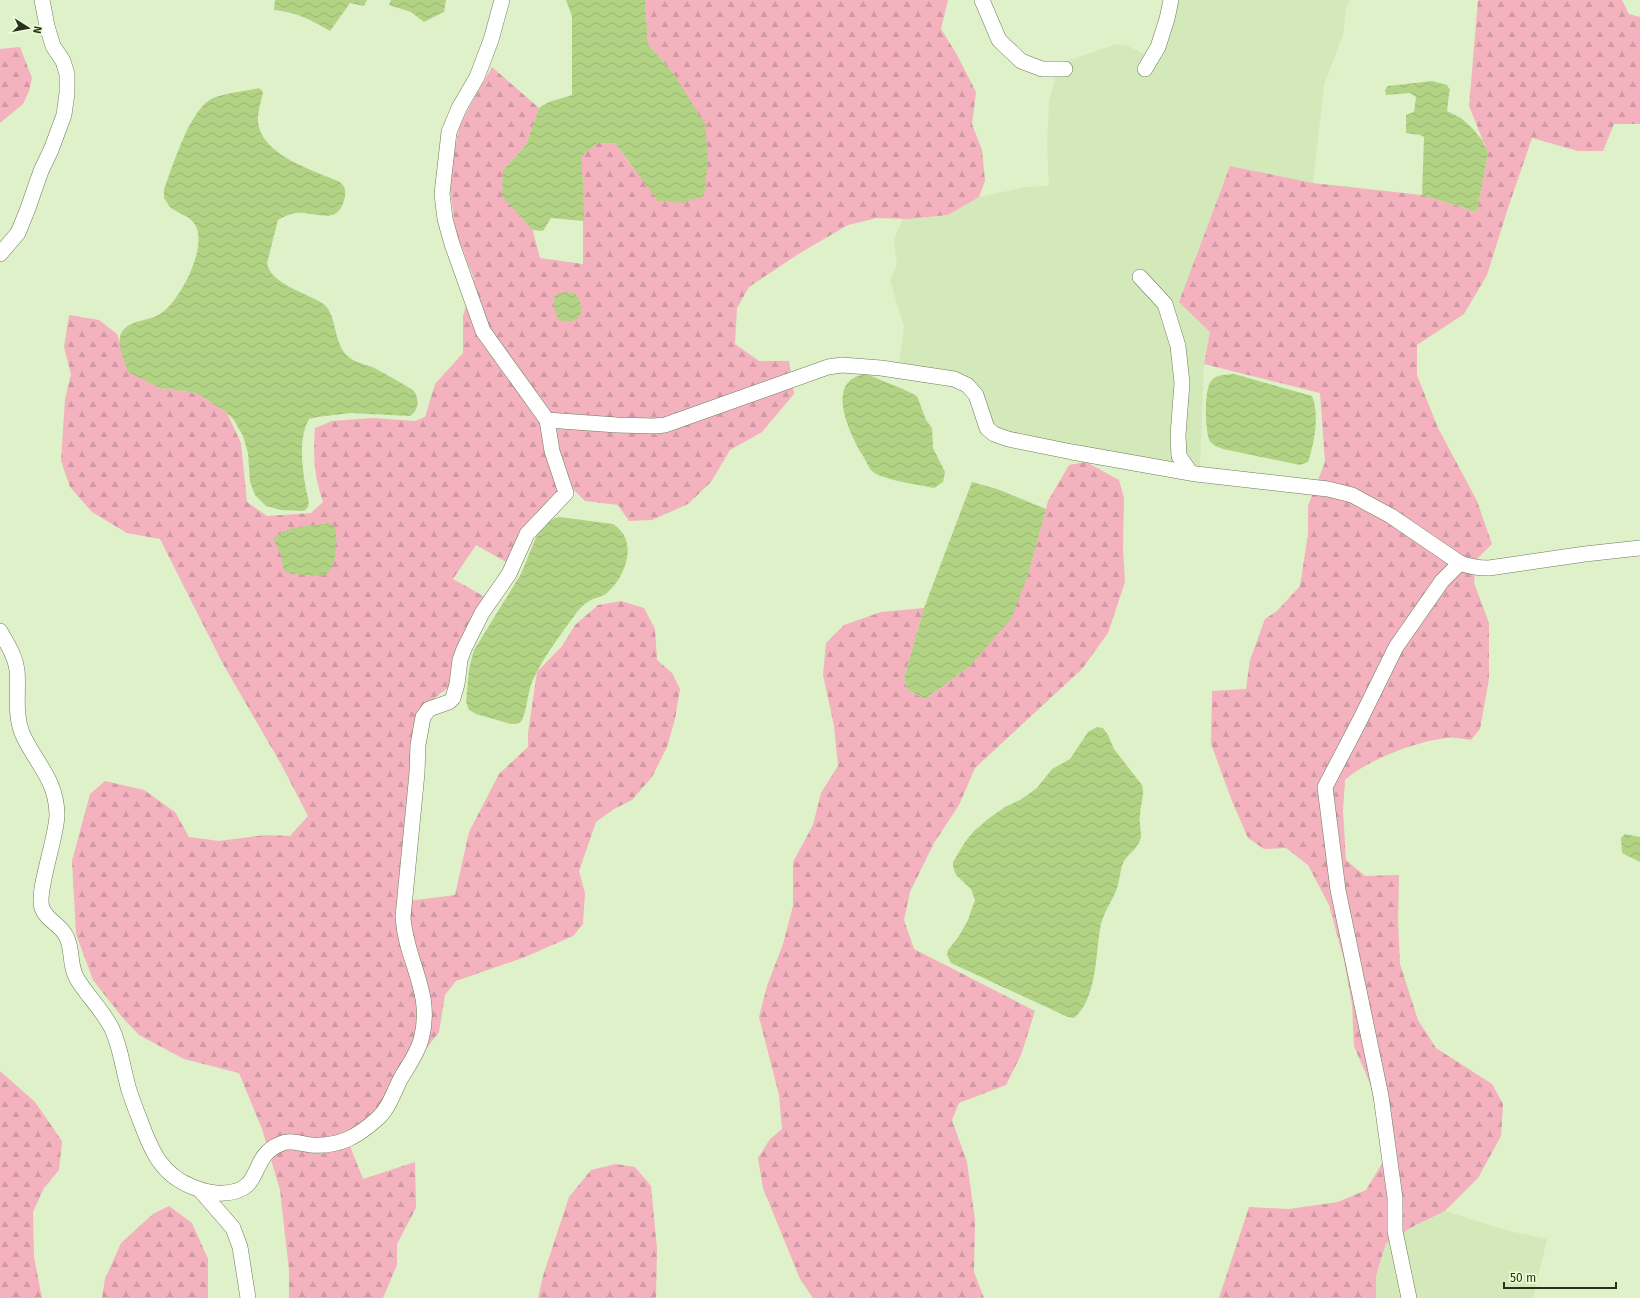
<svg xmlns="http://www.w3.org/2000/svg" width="1640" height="1298" font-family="'Fira Sans',sans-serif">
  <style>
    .built { fill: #d4e9b9 }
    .forest { fill: url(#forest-firs) }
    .water { fill: url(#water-waves) }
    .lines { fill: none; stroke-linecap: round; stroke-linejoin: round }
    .minor-casing { stroke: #6c7c57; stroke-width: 16 }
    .minor { stroke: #fff; stroke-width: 15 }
  </style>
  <defs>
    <pattern id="forest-firs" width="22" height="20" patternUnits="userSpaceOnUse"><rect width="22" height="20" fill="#f3b2be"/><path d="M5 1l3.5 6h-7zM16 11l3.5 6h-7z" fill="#d099a3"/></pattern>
    <pattern id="water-waves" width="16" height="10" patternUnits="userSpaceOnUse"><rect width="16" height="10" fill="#b2d284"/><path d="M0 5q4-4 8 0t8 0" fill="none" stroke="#99b572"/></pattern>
  </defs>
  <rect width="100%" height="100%" fill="#dff1c8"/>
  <g class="built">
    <path d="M 1164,0 L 1350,0 L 1346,7 L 1343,35 L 1324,85 L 1313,183 L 1230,166 L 1210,332 L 1204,364 L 1200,467 L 1172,464 L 1010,434 L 995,427 L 975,383 L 967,376 L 958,372 L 899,365 L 904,327 L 890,281 L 897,265 L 894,239 L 903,219 L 948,215 L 979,197 L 1026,187 L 1049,186 L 1047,146 L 1049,101 L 1056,75 L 1067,61 L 1117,44 L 1128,46 L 1146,55 L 1157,37 Z"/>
    <path d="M 1445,1211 L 1505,1230 L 1547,1239 L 1533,1298 L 1376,1298 L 1376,1276 L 1386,1243 L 1416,1225 Z"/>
  </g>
  <g class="forest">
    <path d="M 645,0 L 948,0 L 941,29 L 956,53 L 976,92 L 972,124 L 982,150 L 985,181 L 979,197 L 948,215 L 908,219 L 877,218 L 848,225 L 800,253 L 749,287 L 737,308 L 735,344 L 759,361 L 789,361 L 794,394 L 762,432 L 730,450 L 711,482 L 688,504 L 652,520 L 629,521 L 618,505 L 585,501 L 572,488 L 508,563 L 476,545 L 453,579 L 487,598 L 449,687 L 428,703 L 400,902 L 455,895 L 469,832 L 499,774 L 528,747 L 528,733 L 537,672 L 562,646 L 575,625 L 598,605 L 621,601 L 644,608 L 655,629 L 657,660 L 672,673 L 680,689 L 675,719 L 667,747 L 652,777 L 632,800 L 614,809 L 596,822 L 579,871 L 585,893 L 583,924 L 573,936 L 525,957 L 456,981 L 445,995 L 439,1032 L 378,1112 L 346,1136 L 363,1179 L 415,1162 L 416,1208 L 397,1244 L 397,1265 L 383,1298 L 289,1298 L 289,1270 L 280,1190 L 262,1129 L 239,1073 L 184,1059 L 139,1035 L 122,1017 L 93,980 L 76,934 L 72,861 L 90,794 L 105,781 L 144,790 L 175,812 L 189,837 L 219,841 L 265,835 L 290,836 L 308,816 L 281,764 L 223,664 L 160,539 L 127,533 L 92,512 L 70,487 L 61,461 L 65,399 L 71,374 L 64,347 L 69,315 L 99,320 L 117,334 L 129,372 L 160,388 L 197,393 L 227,413 L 241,443 L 247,502 L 267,516 L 311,513 L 323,502 C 314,476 313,455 315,428 L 332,421 L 373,418 L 415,421 L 425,417 L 435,384 L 463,353 L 463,316 L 474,279 L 455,229 L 449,178 L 460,124 L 492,67 L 539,108 L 526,145 L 503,170 L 519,215 L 532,228 L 540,258 L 583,264 L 583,183 L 580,157 L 597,143 L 615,143 L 633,168 L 673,73 L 648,44 Z"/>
    <path d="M 1478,0 L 1622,0 L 1629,14 L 1640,17 L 1640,124 L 1614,124 L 1603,151 L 1578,151 L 1532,138 L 1508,208 L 1487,275 L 1464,314 L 1417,345 L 1417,375 L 1438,428 L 1477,501 L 1492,544 L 1476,560 L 1474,583 L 1489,623 L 1489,679 L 1480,729 L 1471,740 C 1463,739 1454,737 1447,738 C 1417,741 1367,760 1345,780 L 1343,810 L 1346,860 L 1365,876 L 1399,875 L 1398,921 L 1400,964 L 1418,1020 L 1436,1048 L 1492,1084 L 1503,1104 L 1501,1136 L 1478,1178 L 1445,1211 L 1416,1225 L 1386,1243 L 1376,1276 L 1376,1298 L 1219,1298 L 1249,1207 L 1289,1209 L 1338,1202 L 1366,1190 L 1384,1160 L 1371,1086 L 1354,1046 L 1352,1005 L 1344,960 L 1329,905 L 1308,865 L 1286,848 L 1264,849 L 1248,838 L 1232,801 L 1211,744 L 1212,691 L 1246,689 L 1250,660 L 1265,619 L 1277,611 L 1300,586 L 1308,534 L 1308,506 L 1325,462 L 1320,393 L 1204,364 L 1210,332 L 1179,302 L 1230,166 L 1313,183 L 1422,195 L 1477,212 L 1488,153 L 1469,106 Z"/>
    <path d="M 20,47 L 32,78 L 29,91 L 23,104 L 0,123 L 0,49 Z"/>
    <path d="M 1086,462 L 1119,480 L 1124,498 L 1123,548 L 1125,582 L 1108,633 L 1082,669 L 975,768 L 959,805 L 934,843 L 910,892 L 904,920 L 914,949 L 1035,1011 L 1021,1055 L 1006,1085 L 959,1103 L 952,1120 L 967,1162 L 975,1220 L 974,1272 L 984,1298 L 813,1298 L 800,1279 L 763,1188 L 758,1158 L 770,1139 L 782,1129 L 779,1095 L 759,1017 L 767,986 L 783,944 L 793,906 L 793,862 L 813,825 L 821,793 L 838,766 L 834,726 L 823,675 L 826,643 L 844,625 L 881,612 L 924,608 L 904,678 L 908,690 L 925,699 L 970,666 L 1028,575 L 1048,501 L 1069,465 Z"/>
    <path d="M 0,1071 L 35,1102 L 62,1141 L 59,1170 L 44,1188 L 33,1212 L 34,1257 L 42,1298 L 0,1298 Z"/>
    <path d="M 616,1164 L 635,1167 L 651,1186 L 657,1249 L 656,1298 L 538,1298 L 543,1276 L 569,1197 L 591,1170 Z"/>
    <path d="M 169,1206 L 192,1223 L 208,1259 L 208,1298 L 102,1298 L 105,1279 L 121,1243 L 153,1214 Z"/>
  </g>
  <g class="water">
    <path d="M 275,0 L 367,0 L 364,6 L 350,3 L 330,31 C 309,19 299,13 274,10 Z"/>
    <path d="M 391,0 L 446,0 L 444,12 L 424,22 L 411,12 L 389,5 Z"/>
    <path d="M 566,0 L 645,0 L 648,44 L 673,73 L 705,124 L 708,160 L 704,196 L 682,203 L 658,201 L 615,143 L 597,143 L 581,157 L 583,183 L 584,221 L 551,218 L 543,231 L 533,230 L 502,196 L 503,170 L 526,145 L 539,108 L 549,102 L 572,95 L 572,16 Z"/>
    <path d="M 1432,81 L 1447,85 L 1450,90 L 1449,94 L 1447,111 L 1461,118 L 1473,129 L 1482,140 L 1488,153 L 1477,212 L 1422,195 L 1424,137 L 1420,135 L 1406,133 L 1406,115 L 1414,112 L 1416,97 L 1410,93 L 1386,95 L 1385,90 L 1388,86 Z"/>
    <path d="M 259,88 L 263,92 C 261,101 258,111 258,120 C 259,154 312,170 338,181 C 344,185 346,188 345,196 C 339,228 317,211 295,213 C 289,214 283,217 278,220 L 267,263 C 270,284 307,293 322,303 C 338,312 332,346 350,358 C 358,364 370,365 378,370 C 390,376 401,383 413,390 C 420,398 419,410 410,416 L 351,413 L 317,417 L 309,419 C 298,439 302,467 306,489 C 307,496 310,501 308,507 L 304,511 L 281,510 L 266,506 L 255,495 L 250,482 L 248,453 L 243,436 L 234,420 L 227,413 L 197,393 L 160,388 L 128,372 C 125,361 115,343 122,332 C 130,319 148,322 160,314 C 180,302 210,244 194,223 C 187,214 179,214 171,208 C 169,206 166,201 164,198 L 164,189 C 173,166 190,108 213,98 C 228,92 244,92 259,88 Z"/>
    <path d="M 570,292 L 576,294 C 587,310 580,327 559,320 C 554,312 553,305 555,295 L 559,293 Z"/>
    <path d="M 866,374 L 903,389 L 917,396 L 926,420 L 932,428 L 933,448 L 945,472 L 943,482 L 934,488 C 921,485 881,480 872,471 C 868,467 865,458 861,453 C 849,431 824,380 866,374 Z"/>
    <path d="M 1234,374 L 1312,396 C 1320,415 1314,444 1308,462 L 1300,465 L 1223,449 C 1218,447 1211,445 1209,439 C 1205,428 1204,390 1211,381 C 1216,374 1226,375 1234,374 Z"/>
    <path d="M 972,482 L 997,489 L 1046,509 L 1028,575 L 1011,619 L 970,666 L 925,699 L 908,690 L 904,678 L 924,608 Z"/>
    <path d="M 560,517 L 613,524 C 639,540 626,576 608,592 C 603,597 597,597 591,600 C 585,603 581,607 577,612 C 561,634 543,657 532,682 C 527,694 527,714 520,723 L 511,724 L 476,714 L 469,710 L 466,702 L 469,669 L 474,650 L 521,574 L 537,535 L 543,526 L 555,518 Z"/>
    <path d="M 331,523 C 341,529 336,568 327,574 C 321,577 312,575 305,575 C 298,574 291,575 284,571 L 280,552 L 273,539 C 287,525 312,526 331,523 Z"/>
    <path d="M 1097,727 L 1103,728 L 1108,735 L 1114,749 L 1142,785 C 1145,796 1140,805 1140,815 C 1139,822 1141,830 1141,836 C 1140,847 1129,853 1124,861 C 1120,869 1120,879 1117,888 C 1113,900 1105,909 1101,924 C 1095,952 1098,998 1074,1018 L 1068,1017 L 951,963 L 947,955 L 948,950 L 959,936 L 968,920 L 975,900 L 971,889 L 956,875 L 953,866 L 953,862 L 965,842 L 974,831 L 988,819 L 1005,807 L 1020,800 L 1037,788 L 1052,769 L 1070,759 L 1088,732 Z"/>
    <path d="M 1625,834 L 1640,837 L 1640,862 L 1622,853 L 1621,838 Z"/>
  </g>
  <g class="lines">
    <defs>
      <g id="minor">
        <path d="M 502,0 L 491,40 L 477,77 L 459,108 L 449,132 L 442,194 L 445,219 L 452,244 L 483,331 L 547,420 L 617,425 L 654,426 L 665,425 L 828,367 L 842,365 L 881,368 L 954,379 L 967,385 L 976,395 L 987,428 L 994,434 L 1008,439 L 1072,452 L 1196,474 L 1328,489 L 1352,495 L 1391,516 L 1460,563 C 1470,567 1478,568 1489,568 L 1585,554 L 1640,548"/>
        <path d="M 982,0 L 999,40 L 1021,61 L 1042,69 L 1065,69"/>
        <path d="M 1145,69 L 1158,47 L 1167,19 L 1171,0"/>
        <path d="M 0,254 L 18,233 L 27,211 L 41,171 L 51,150 L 64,115 L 67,93 L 67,74 L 63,61 L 53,46 L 47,26 L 42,0"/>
        <path d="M 1140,277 L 1165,304 L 1178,346 L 1182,383 L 1178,435 L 1179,456 L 1190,472"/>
        <path d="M 0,631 C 7,644 15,655 17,670 C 19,691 14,712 22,733 C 35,763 56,778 57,814 C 57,838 36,891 42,908 C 46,920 61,925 66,936 C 73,948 69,963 76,977 C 86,995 103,1010 112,1029 C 121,1048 123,1070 129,1090 C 132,1100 136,1110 140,1120 C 151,1150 161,1175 193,1187 C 203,1191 214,1194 224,1193 C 265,1191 248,1157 280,1144 C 290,1139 300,1144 311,1145 C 339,1147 357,1137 377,1119 C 389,1109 394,1091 401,1078 C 408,1066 417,1054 421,1040 C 434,992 406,963 403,917 L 417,773 L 418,745 L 423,717 L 429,709 L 449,702 L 453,698 L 457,684 L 460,660 L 464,649 L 482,613 L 509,574 L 527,534 L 566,493 L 552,451 L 547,420"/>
        <path d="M 200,1190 L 233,1228 L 240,1247 L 248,1298"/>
        <path d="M 1409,1298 L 1395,1231 L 1395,1198 L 1381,1096 L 1338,890 L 1325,787 L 1359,722 L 1396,647 L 1442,581 L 1460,563"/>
      </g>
    </defs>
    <use href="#minor" class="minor-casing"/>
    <use href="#minor" class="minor"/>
  </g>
  <g transform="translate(28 28) rotate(101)" stroke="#edffd5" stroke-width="3" paint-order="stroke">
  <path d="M0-3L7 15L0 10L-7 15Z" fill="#293020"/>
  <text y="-6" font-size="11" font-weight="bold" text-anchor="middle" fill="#293020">N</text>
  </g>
  <path d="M1504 1282v6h112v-6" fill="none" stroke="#293020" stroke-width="2"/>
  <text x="1510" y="1282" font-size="12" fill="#293020" stroke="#edffd5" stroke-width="3" paint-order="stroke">50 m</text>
</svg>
